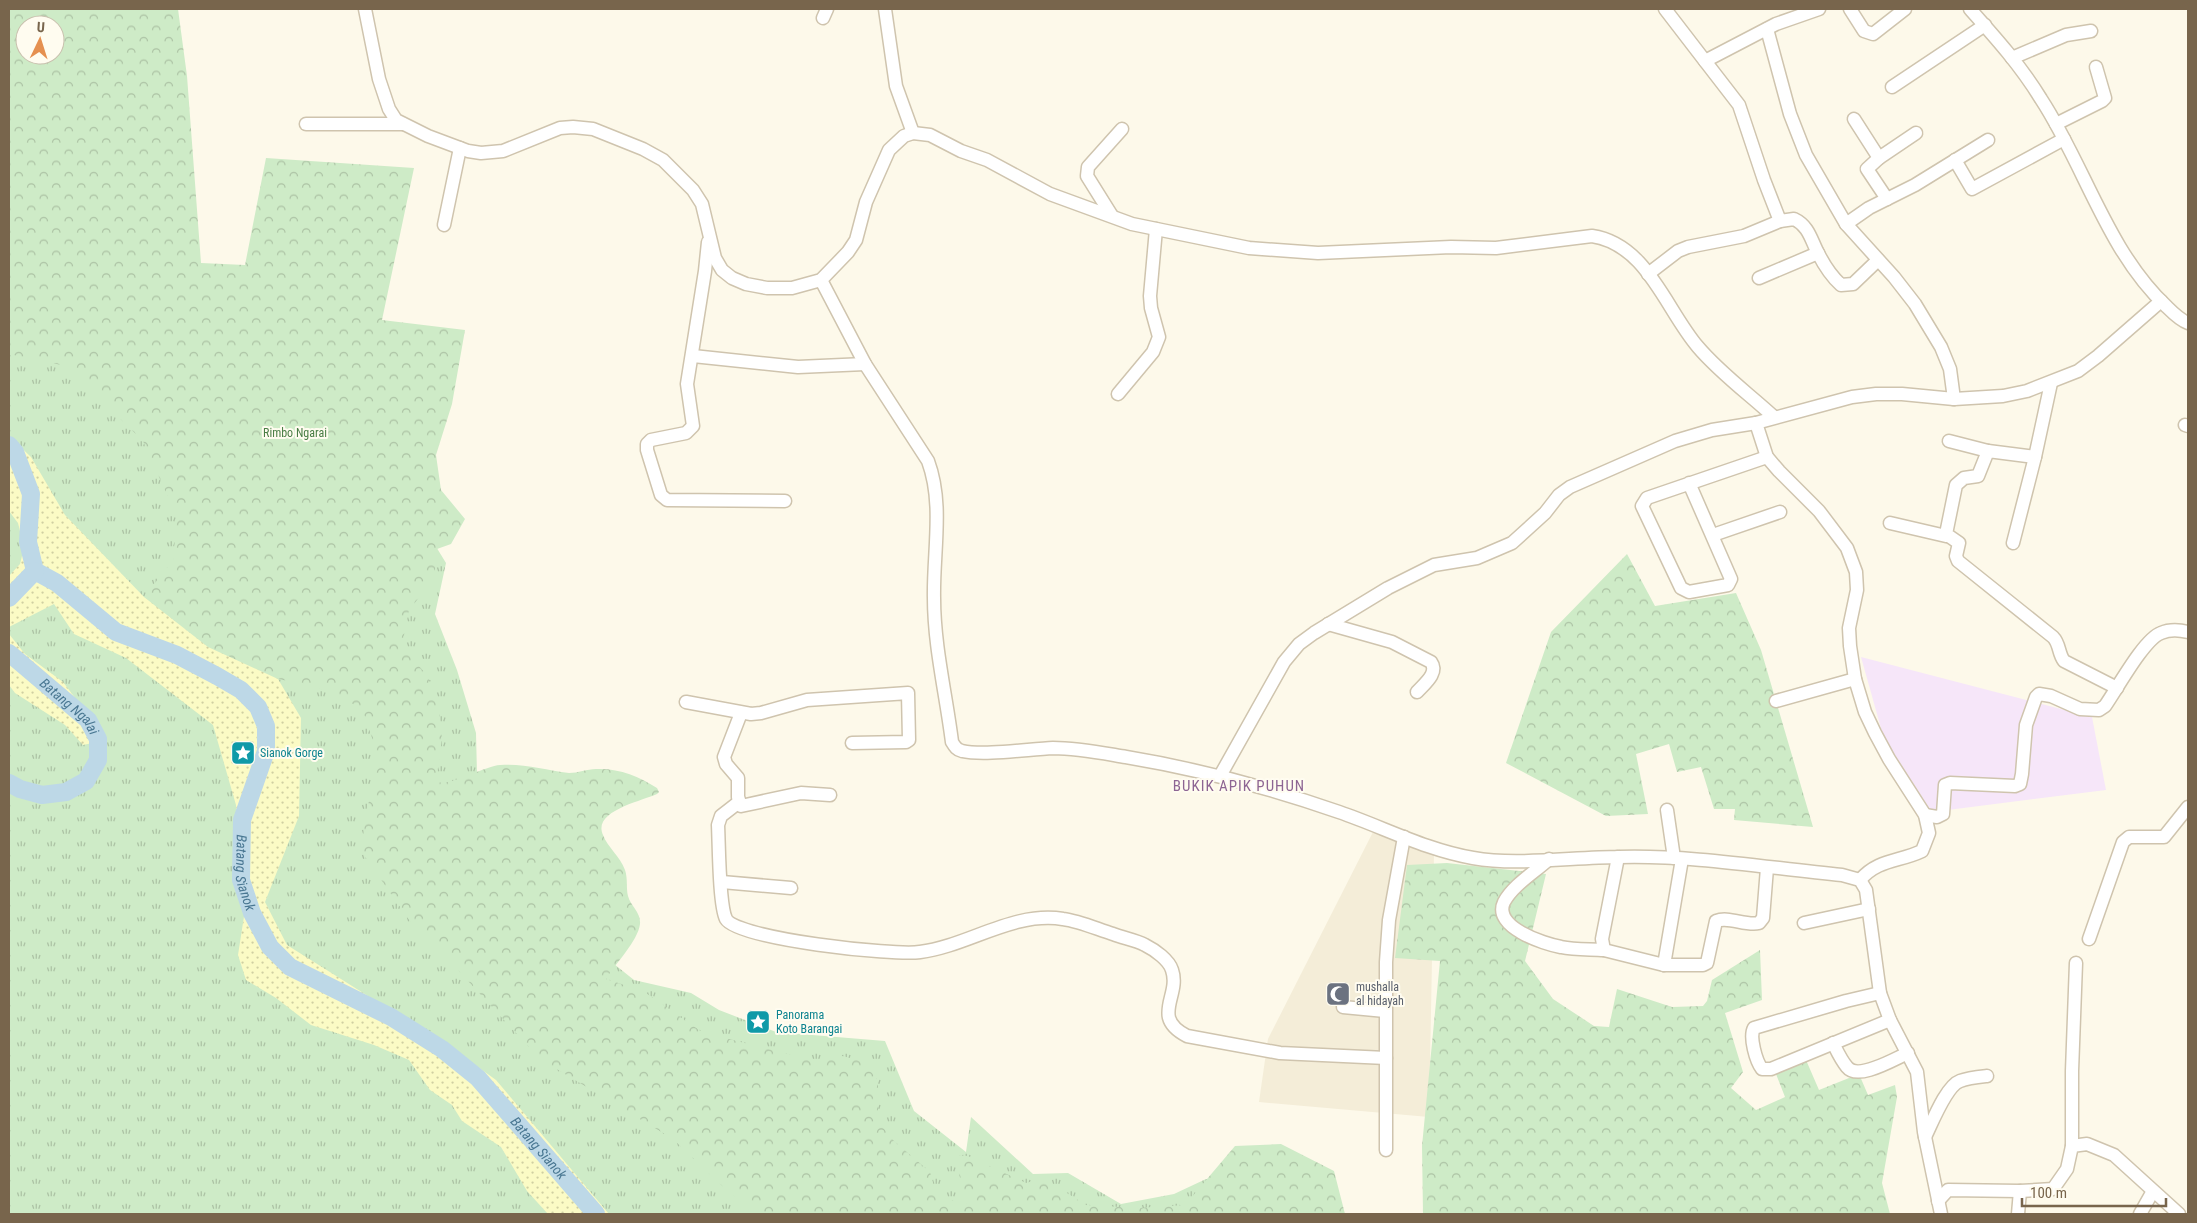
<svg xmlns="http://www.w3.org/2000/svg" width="2197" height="1223" font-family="'Roboto Condensed',sans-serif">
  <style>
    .residential { fill: #f4edd8 }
    .education { fill: #f6e6f9 }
    .grass { fill: url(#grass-tufts) }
    .forest { fill: url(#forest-crowns); fill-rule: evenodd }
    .sand { fill: url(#sand-dots) }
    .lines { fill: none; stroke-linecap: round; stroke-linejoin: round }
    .river { stroke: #bdd8e7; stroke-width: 18 }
    .minor-casing { stroke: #cfc4ae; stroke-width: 15 }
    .minor { stroke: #fff; stroke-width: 12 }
    .labels { text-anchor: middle; stroke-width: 4; stroke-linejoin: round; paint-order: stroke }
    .park-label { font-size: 12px; fill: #497d44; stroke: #fffcf0 }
    .culture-label { font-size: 12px; fill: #0d838f; stroke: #fffcf0; text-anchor: start }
    .worship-label { font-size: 12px; fill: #5b616d; stroke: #fffcf0; text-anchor: start }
    .water-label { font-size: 14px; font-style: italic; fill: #497792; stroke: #fffcf0 }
    .quarter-label { font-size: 15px; letter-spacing: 1px; fill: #8d6593; stroke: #fffcf0 }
  </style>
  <defs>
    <pattern id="grass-tufts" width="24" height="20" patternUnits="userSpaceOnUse" patternTransform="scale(1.25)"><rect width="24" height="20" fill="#ceebc7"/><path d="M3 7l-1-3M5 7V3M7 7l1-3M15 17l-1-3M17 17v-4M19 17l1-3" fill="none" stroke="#acc2a4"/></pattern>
    <pattern id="forest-crowns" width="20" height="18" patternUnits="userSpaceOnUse" patternTransform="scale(1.25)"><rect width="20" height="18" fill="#ceebc7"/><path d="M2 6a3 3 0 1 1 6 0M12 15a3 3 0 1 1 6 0" fill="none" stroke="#acc2a4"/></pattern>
    <pattern id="sand-dots" width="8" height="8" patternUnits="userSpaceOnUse" patternTransform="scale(1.25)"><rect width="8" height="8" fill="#fbfbc5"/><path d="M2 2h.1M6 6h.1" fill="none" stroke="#d0cfa2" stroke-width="1.8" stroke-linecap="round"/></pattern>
  </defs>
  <rect width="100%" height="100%" fill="#fdf9ea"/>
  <path class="residential" d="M 1373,832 L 1434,855 L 1429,1117 L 1259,1102 L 1268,1039 Z"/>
  <path class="education" d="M 1861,657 L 2092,717 L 2106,790 L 1932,812 L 1884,739 Z"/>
  <path class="grass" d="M 9,277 L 424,527 L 446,563 L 435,614 L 457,670 L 476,733 L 477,774 L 604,956 L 634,980 L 691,993 L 719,1010 L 776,1032 L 885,1041 L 914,1111 L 966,1152 L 971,1117 L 1033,1174 L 1068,1173 L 1121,1204 L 1174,1194 L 1206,1179 L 1327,1214 L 9,1214 Z"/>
  <g class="forest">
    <path d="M 9,9 L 178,9 L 187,76 L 201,263 L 245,265 L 266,158 L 414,168 L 382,320 L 465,330 L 452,404 L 436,455 L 441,490 L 465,519 L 451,544 L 437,549 L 434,579 L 409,610 L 403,640 L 411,657 L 425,673 L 431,684 L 439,710 L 442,738 L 437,775 L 438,782 C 448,787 485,766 500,765 C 523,763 546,770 569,773 C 578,773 587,769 596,769 C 619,768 638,776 657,788 L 659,792 L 657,794 C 642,801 592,811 603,835 C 608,848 620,856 625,870 C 628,879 626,888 628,896 C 631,907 641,912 640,924 C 638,941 615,964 606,979 L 643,991 L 702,1032 L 819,1062 L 843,1056 L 867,1063 L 878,1081 L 878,1121 L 893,1140 L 930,1172 L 937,1197 L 971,1204 L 963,1189 L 954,1155 L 968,1156 L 1026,1183 L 1043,1178 L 1086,1205 L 1138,1208 L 1185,1205 L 1235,1146 L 1281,1144 L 1334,1171 L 1345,1214 L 756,1214 L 720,1184 L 673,1139 L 540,1059 L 457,969 L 412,924 L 361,851 L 367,807 L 375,785 L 376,750 L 362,708 L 314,686 L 278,679 L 208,647 L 144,597 L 173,560 L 177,517 L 143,441 L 66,366 L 9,354 ZM 25,25 L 55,25 L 55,55 L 25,55 Z"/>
    <path d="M 1627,554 L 1655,606 L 1736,593 L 1761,650 L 1813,827 L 1734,820 L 1735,809 L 1714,809 L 1701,767 L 1677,772 L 1669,744 L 1636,754 L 1648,814 L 1606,816 L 1506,763 L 1551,632 Z"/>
    <path d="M 1447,863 L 1546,874 L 1525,961 L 1553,999 L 1594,1026 L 1609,1027 L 1617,989 L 1672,1007 L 1703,1006 L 1707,1001 L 1712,980 L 1760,950 L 1762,1000 L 1725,1013 L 1743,1072 L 1731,1088 L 1756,1110 L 1785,1097 L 1776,1074 L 1806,1060 L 1819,1090 L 1859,1074 L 1868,1095 L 1895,1085 L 1897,1097 L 1882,1183 L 1890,1214 L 1423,1214 L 1422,1146 L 1440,961 L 1395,958 L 1407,865 Z"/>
  </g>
  <g class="sand">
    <path d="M 9,436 L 31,457 L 65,515 L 144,597 L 208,647 L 278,679 L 301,718 L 299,816 L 265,902 L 287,945 L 460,1054 L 496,1080 L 609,1214 L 548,1214 L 527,1191 L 501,1147 L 462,1121 L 452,1105 L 430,1090 L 409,1060 L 374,1045 L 311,1025 L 276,998 L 246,980 L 238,955 L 245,910 L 240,877 L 236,805 L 213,725 L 126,658 L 74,634 L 54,604 L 9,627 L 9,576 L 20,564 L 24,548 L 18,523 L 9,511 Z"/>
    <path d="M 9,634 L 25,654 L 63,682 L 107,740 L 83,745 L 65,725 L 15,693 L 9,685 Z"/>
  </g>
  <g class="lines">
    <g class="river">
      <path id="s1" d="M 9,445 L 15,452 L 31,494 L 28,542 L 35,571 L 57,583 L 116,632 L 177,655 L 217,676 L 241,690 L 258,707 L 266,726 L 266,751 L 242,820 L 241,880 L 252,913 L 270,947 L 290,967 L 391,1017 L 442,1049 L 478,1078 L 596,1214"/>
      <path d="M 9,598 L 35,571"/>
      <path id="s2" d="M 9,653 L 88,720 L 98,739 L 98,760 L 86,781 L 66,792 L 42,795 L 20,789 L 9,783"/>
    </g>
    <defs>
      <g id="minor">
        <path d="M 365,9 L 379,79 L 389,109 L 396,120 L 428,136 L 468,151 L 481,153 L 503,151 L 560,128 L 573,127 L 593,129 L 643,149 L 663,160 L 693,190 L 702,204 L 715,258 L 722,270 L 732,278 L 746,284 L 767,288 L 792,288 L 821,280 L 848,252 L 856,240 L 866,202 L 889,150 L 904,136 L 913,133 L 930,135 L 961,151 L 987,160 L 1050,194 L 1132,224 L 1249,248 L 1318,253 L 1451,247 L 1496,248 L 1592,236 C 1647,244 1666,310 1698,347 C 1720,373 1749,394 1774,417"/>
        <path d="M 885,9 L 896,86 L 913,133"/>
        <path d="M 1665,9 L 1705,61 L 1776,24 L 1819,9"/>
        <path d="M 1850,9 L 1864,31 L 1873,34 L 1905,9"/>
        <path d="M 1970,9 C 1995,37 2021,66 2041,99 C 2085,166 2107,251 2167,307 C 2173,313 2180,320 2188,323"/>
        <path d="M 823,18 L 827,9"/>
        <path d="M 1767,29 L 1790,114 L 1806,155 L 1846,224 L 1894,277 L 1915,304 L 1941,347 L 1950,369 L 1954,399"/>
        <path d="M 2012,58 L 2066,35 L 2091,31"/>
        <path d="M 1705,61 L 1739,105 L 1764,180 L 1780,221"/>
        <path d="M 1892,87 L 1985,25"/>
        <path d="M 1854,119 L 1879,158 L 1867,169 L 1887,199"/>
        <path d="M 306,124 L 403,124"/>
        <path d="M 2056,124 L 2102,101 L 2105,98 L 2096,67"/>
        <path d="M 1879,158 L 1916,133"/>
        <path d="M 1955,160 L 1972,189 L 2064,139"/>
        <path d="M 1112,216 L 1087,176 L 1088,167 L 1122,129"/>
        <path d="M 1846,224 L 1869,208 L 1915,185 L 1988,140"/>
        <path d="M 444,225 L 460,148"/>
        <path d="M 708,242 L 705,271 L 687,384 L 693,426 L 686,433 L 651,440 L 647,444 L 647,450 L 661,495 L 667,500 L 785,501"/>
        <path d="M 1648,274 L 1678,251 L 1688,247 L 1744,236 L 1780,221 L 1794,219 C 1809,226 1811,240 1818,253 C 1824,265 1831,276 1841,285 L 1853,284 L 1878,260"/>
        <path d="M 1759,278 L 1818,253"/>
        <path d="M 821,280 L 865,364 L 928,461 C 944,504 933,552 934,598 C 934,646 946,694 952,742 C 955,747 957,750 962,751 C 984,756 1029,749 1053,748 C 1078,748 1102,753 1126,757 C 1198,769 1270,788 1339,812 C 1383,827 1426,850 1473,858 C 1517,866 1573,857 1619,857 C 1694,855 1768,868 1842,875 L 1860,880 L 1866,890 L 1880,993 L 1890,1020 L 1917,1072 L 1924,1132 L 1941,1214"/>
        <path d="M 693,356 L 798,367 L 865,364"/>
        <path d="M 1118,394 L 1153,352 L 1159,337 L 1151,308 L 1150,296 L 1156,229"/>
        <path d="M 1756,423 L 1767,457 L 1779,471 L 1819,511 L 1847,548 L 1856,572 L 1857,590 L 1849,628 L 1850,646 L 1855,679 L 1865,712 L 1875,733 L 1889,759 L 1925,815 L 1929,833 L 1922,851 C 1899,862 1878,859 1860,880"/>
        <path d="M 2185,425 L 2188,426"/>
        <path d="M 1949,441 L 1988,451"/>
        <path d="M 2035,457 L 1988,451 L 1978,476 L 1964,478 L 1956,485 L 1946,534 L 1959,543 L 1956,556 L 1958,561 L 2053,637 C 2060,644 2058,653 2064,661 L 2117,688"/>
        <path d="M 1689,483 L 1731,579 L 1728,585 L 1689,592 L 1681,588 L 1642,506 L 1647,498 L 1767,457"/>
        <path d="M 1890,523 L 1946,536"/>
        <path d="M 1713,535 L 1780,512"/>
        <path d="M 2013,543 L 2035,457 L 2051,383"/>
        <path d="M 1328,624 L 1392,642 L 1431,662 C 1439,673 1424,684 1417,692"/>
        <path d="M 1776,701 L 1855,679"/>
        <path d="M 686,702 L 751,714 L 761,713 L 807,700 L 908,693 L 909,740 L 906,742 L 852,743"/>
        <path d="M 741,713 L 724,757 L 726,764 L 738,778 L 738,797 L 741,806 L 801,793 L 830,795"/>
        <path d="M 1220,776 L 1284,662 L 1299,644 L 1314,633 L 1388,588 L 1434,565 L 1477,558 L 1512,543 L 1545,513 L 1559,495 L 1570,487 L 1675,441 L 1712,430 L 1756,423 L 1852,397 L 1876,394 L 1902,394 L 1954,399 L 2003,396 L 2027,391 L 2078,371 L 2098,356 L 2161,301"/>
        <path d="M 739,802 L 721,816 L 718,825 C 719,844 719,905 726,919 C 737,939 894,956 920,952 C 968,946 1013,911 1063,919 C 1079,921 1097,929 1113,934 C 1123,938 1136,940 1145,945 C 1155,950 1169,960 1172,970 C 1181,996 1150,1017 1187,1036 L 1280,1053 L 1386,1058"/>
        <path d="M 1667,810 L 1674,858"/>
        <path d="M 1925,815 L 1937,817 L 1943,814 L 1945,785 L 1950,783 L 2015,786 L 2020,784 L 2022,774 L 2026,725 L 2036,697 L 2039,694 L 2051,696 L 2080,709 L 2099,710 L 2105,706 C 2117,689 2144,639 2161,633 C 2170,629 2180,630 2188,632"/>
        <path d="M 1618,857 L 1602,939 L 1604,950 L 1664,965 L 1703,965 L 1707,963 L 1716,921 C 1729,916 1745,926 1759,923 L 1763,918 L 1767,868"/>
        <path d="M 1549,859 C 1535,872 1513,885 1504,902 C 1492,927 1544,944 1561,947 C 1575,950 1590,949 1604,950"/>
        <path d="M 722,882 L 791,888"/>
        <path d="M 1804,923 L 1869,909"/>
        <path d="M 2089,939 L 2123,842 L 2129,837 L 2164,837 L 2188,807"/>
        <path d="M 1664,965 L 1682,859"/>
        <path d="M 1880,993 L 1846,1001 L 1754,1028 C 1749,1037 1756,1061 1762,1069 L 1771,1069 L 1890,1020"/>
        <path d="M 1343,1007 L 1385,1011"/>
        <path d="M 1833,1043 C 1837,1051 1841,1060 1847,1067 C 1858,1081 1894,1059 1908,1053"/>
        <path d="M 1925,1137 C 1932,1123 1946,1086 1960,1081 C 1968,1078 1978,1077 1987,1076"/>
        <path d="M 2072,1146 L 2072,1071 L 2076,963"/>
        <path d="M 1386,1150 L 1386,962 L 1389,920 L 1404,837"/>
        <path d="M 1938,1201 L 1948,1190 L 2020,1191 L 2053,1189 L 2067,1169 L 2072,1146 L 2087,1144 L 2114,1155 L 2179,1214"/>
        <path d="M 2018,1214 L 2020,1191"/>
        <path d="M 2140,1214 L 2153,1191"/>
      </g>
    </defs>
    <use href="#minor" class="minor-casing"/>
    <use href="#minor" class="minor"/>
  </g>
  <defs>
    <symbol id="sight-square" viewBox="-11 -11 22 22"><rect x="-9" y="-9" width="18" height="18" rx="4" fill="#0f9aa8" stroke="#fffcf0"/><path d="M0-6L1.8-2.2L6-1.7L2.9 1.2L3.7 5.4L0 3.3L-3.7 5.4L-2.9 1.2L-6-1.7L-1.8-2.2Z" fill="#fff"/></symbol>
    <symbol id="mosque-square" viewBox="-11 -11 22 22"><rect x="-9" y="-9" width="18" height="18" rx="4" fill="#6b7280" stroke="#fffcf0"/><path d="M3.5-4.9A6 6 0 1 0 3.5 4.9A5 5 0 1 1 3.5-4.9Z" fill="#fff"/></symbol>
  </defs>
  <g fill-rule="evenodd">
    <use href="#sight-square" x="229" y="739" width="28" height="28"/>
    <use href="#mosque-square" x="1324" y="980" width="28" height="28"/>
    <use href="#sight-square" x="744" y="1008" width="28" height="28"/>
  </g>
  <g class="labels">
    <g class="park-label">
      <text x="295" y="437">Rimbo Ngarai</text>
    </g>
    <g class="culture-label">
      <text x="260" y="757">Sianok Gorge</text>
      <text x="776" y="1019">Panorama<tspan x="776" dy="14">Koto Barangai</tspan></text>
    </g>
    <g class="worship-label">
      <text x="1356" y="991">mushalla<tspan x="1356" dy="14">al hidayah</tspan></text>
    </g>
    <g class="water-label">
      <text dy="5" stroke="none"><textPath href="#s2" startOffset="81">Batang Ngalai</textPath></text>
      <text dy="5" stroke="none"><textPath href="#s1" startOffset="568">Batang Sianok</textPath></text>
      <text dy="5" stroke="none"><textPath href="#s1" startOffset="988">Batang Sianok</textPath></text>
    </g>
    <g class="quarter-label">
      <text x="1239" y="791">BUKIK APIK PUHUN</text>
    </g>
  </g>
  <rect width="2197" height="1223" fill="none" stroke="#78654c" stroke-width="20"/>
  <g transform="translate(40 40) rotate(4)"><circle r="24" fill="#fffcf0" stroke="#c9c0ae"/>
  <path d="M0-4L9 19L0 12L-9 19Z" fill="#e59050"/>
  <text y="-8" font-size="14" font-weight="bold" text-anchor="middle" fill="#78654c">U</text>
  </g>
  <path d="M2022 1198v8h144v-8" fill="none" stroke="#78654c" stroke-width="2.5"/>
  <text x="2030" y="1198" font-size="15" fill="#78654c" stroke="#fffcf0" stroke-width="4" paint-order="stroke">100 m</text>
</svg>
